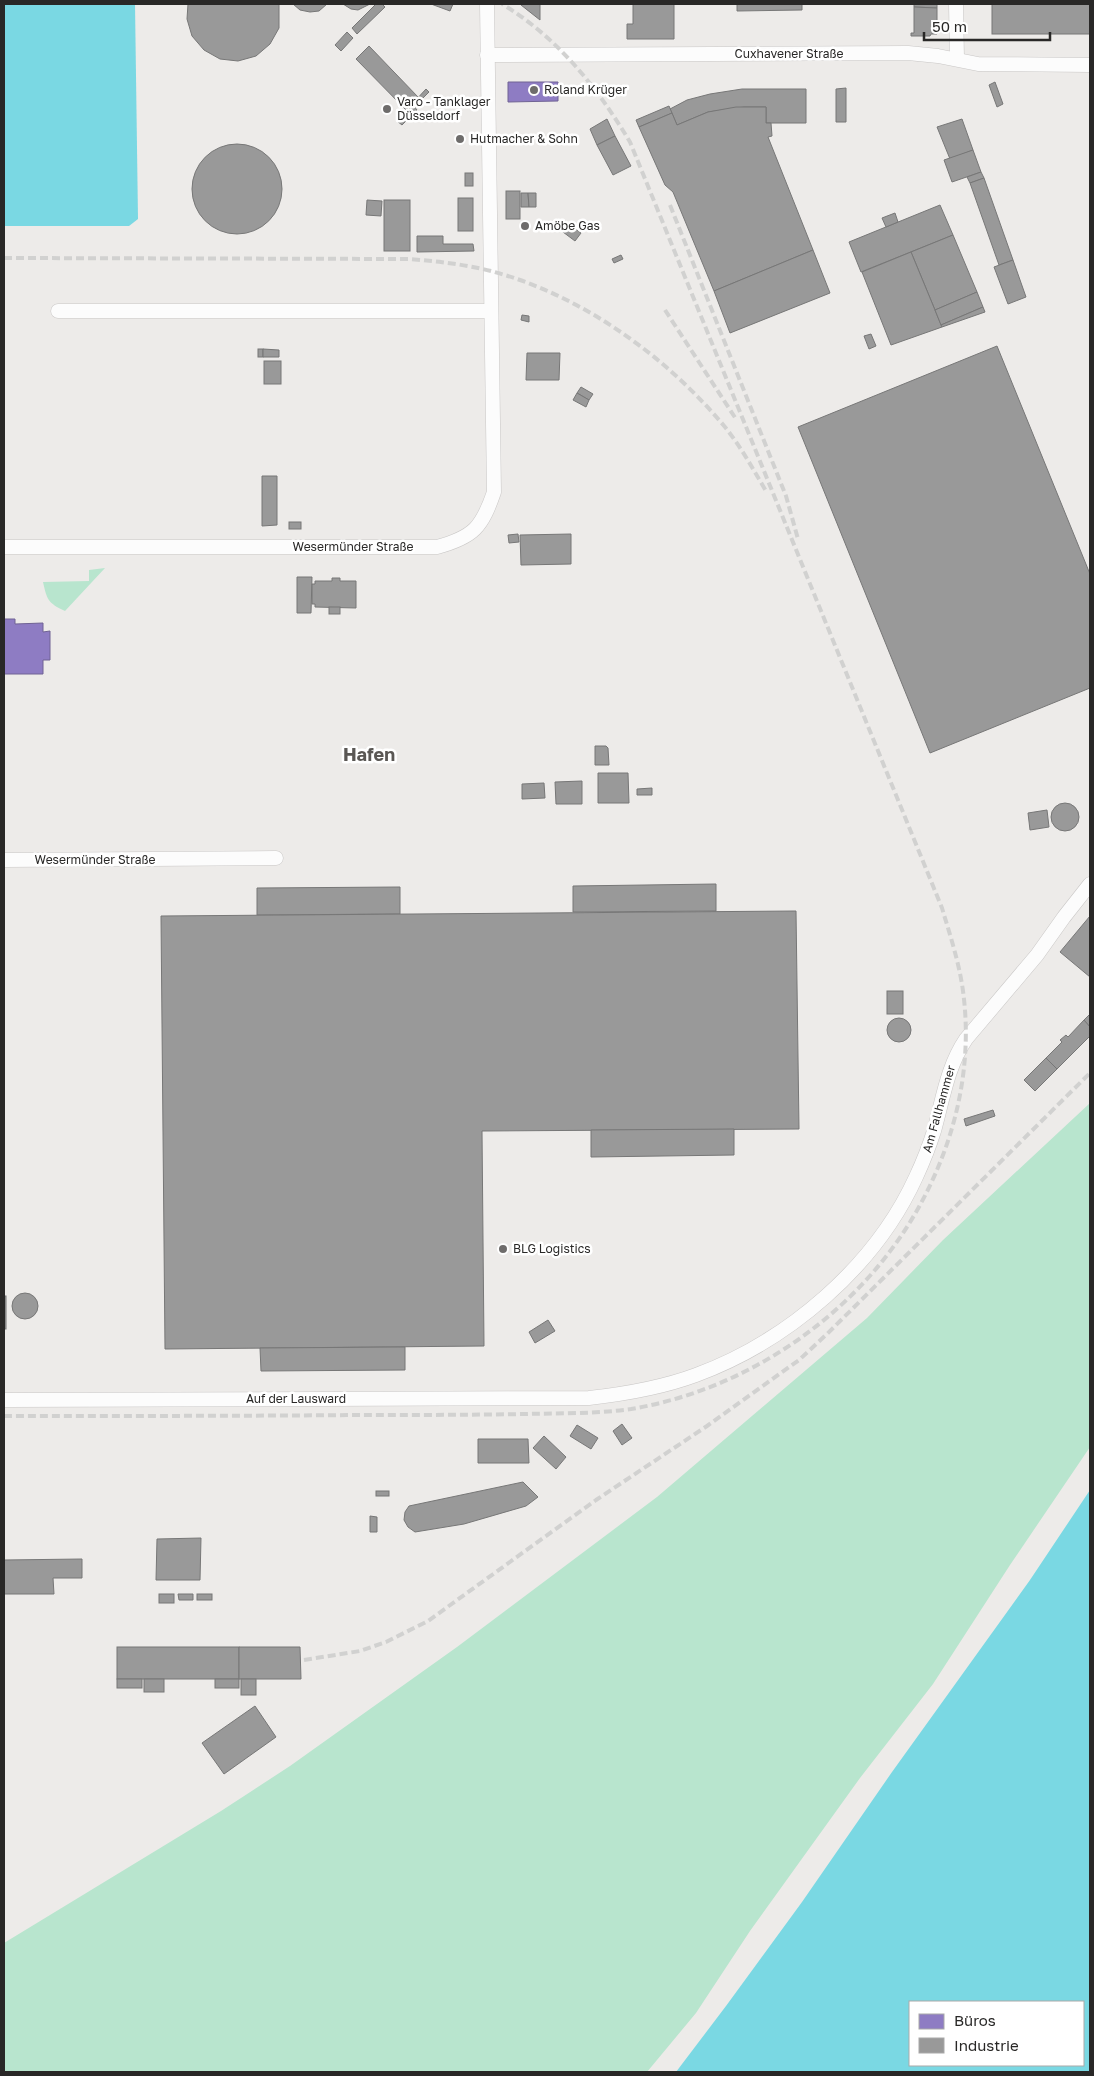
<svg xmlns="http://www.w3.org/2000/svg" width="1094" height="2076" font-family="'Golos Text',sans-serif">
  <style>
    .green { fill: #b8e5ce }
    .water { fill: #7ad8e3; fill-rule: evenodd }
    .offices { fill: #8e7cc3; stroke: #706394 }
    .industry { fill: #999; stroke: #777 }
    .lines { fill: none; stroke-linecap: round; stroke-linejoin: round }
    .street-casing { stroke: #c9c7c6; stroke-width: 15 }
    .street { stroke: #fcfcfc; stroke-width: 14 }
    .rail { stroke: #d1d1d0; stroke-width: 4; stroke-dasharray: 8 4; stroke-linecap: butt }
    .poi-dot { fill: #6e6c6b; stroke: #fff; stroke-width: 2 }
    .labels { text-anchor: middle; stroke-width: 5; stroke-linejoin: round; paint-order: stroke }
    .street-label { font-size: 12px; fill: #292827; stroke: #fff }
    .poi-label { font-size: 12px; fill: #292827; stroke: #fff; text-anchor: start }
    .district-label { font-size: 18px; font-weight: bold; fill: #5a5754; stroke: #fff }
  </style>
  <rect width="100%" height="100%" fill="#edebe9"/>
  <g class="green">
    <path d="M 105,568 L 65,611 C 48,603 47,600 43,582 L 89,581 L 89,570 Z"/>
    <path d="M 1090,1103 L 1090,1447 L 1010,1565 L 933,1684 L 860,1778 L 750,1931 L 696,2013 L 647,2072 L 4,2072 L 4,1943 L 221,1811 L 290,1766 L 457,1647 L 657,1497 L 867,1318 L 943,1240 Z"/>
  </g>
  <g class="water">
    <path d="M 4,4 L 135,4 L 138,219 L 129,226 L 4,226 Z"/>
    <path d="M 1090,1490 L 1090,2072 L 676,2072 L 726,2006 L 802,1902 L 892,1772 L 1030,1580 ZM 910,2002 L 1083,2002 L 1083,2065 L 910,2065 Z"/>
  </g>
  <g class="offices">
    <path d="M 508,82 L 558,82 L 558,101 L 508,102 Z"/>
    <path d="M 4,619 L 15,619 L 15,624 L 43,623 L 43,632 L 50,631 L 50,660 L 43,660 L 43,674 L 4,674 Z"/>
  </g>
  <g class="industry">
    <path d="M 188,4 L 279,4 L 279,28 L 270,44 L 256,56 L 238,61 L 220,59 L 204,50 L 192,36 L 187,19 Z"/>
    <path d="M 293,4 L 327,4 L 319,11 L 310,12 L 300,10 Z"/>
    <path d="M 343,4 L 370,4 L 358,10 L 351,9 Z"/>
    <path d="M 376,4 L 382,4 L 385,7 L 357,34 L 352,28 Z"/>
    <path d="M 431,4 L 453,4 L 450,11 Z"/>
    <path d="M 520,4 L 540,4 L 540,20 L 521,5 Z"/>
    <path d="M 633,4 L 674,4 L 674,39 L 627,39 L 627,24 L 633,24 Z"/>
    <path d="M 737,4 L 802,4 L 802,10 L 737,11 Z"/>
    <path d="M 914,4 L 937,4 L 937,8 L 914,7 Z"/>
    <rect x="992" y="4" width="98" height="30"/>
    <path d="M 914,7 L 937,8 L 937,34 L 931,34 L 930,36 L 911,36 L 911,33 L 914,33 Z"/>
    <path d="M 347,32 L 353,38 L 341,51 L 335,45 Z"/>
    <path d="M 369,46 L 418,97 L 406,110 L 356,59 Z"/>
    <path d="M 995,82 L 1003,104 L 997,107 L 989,85 Z"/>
    <path d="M 846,88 L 846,122 L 836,122 L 836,89 Z"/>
    <path d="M 426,89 L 429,92 L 416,105 L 414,102 Z"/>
    <path d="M 742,89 L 806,89 L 806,123 L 766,123 L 766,107 L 744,107 L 708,112 L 677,125 L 670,109 L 687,100 L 710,94 Z"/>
    <path d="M 413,105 L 417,110 L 402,125 L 397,121 Z"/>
    <path d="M 669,106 L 672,113 L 639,127 L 636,120 Z"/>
    <path d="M 736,107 L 766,107 L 766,123 L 771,123 L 772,136 L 768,137 L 813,250 L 714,291 L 673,192 L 665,185 L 639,127 L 672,113 L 677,125 L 708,112 Z"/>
    <path d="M 607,119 L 615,136 L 597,145 L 590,129 Z"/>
    <path d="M 962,119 L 973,150 L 950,159 L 937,127 Z"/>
    <path d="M 615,136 L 631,166 L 613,175 L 597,145 Z"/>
    <circle cx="237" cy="189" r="45"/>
    <path d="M 973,150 L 981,172 L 952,182 L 944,160 Z"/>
    <path d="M 981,172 L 984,178 L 970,183 L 967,177 Z"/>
    <rect x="465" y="173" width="8" height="13"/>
    <path d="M 984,178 L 1013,260 L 999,265 L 970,183 Z"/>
    <rect x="506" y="191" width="14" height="28"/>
    <path d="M 521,193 L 528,193 L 529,207 L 521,207 Z"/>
    <path d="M 528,193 L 536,193 L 536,207 L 529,207 Z"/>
    <rect x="458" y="198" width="15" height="33"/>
    <path d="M 367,200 L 382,201 L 381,216 L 366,215 Z"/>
    <rect x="384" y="200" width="26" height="51"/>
    <path d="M 940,205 L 953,235 L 861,272 L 849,242 Z"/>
    <path d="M 895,213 L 898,222 L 886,227 L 882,218 Z"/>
    <path d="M 565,221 L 581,233 L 575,241 L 559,229 Z"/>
    <path d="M 953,235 L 977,292 L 935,310 L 911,252 Z"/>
    <path d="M 417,236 L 443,236 L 443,244 L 473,244 L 474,251 L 417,252 Z"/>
    <path d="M 813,250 L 830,293 L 730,333 L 714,291 Z"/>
    <path d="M 911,252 L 942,327 L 891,345 L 862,272 Z"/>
    <path d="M 621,255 L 623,259 L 614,263 L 612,259 Z"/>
    <path d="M 1013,260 L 1026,297 L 1008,304 L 994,267 Z"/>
    <path d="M 977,292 L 983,307 L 941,325 L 935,310 Z"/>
    <path d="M 983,307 L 985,312 L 942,327 L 941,325 Z"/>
    <path d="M 522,315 L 529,316 L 529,322 L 521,320 Z"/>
    <path d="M 871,334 L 876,346 L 869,349 L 864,336 Z"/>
    <path d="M 997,346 L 1090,574 L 1090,688 L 930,753 L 798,427 Z"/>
    <rect x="258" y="349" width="5" height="8"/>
    <path d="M 263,349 L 279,350 L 279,357 L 263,357 Z"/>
    <path d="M 527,353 L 560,353 L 559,380 L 526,380 Z"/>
    <rect x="264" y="361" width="17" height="23"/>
    <path d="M 581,387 L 593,394 L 589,400 L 577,393 Z"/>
    <path d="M 577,393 L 589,400 L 586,407 L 573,400 Z"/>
    <path d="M 262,476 L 277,476 L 277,525 L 262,526 Z"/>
    <rect x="289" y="522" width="12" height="7"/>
    <path d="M 518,534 L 519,542 L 509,543 L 508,535 Z"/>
    <path d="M 571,534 L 571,564 L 521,565 L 520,535 Z"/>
    <path d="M 297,577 L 312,577 L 311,613 L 297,613 Z"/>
    <path d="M 332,578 L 340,578 L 340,581 L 356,581 L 356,608 L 315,607 L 315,604 L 312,604 L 312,584 L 315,584 L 315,581 L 332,581 Z"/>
    <rect x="329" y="607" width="11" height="7"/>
    <path d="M 595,746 L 606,746 L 608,748 L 609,765 L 595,765 Z"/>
    <path d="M 598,773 L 628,773 L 629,803 L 598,803 Z"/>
    <path d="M 582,781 L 582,804 L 556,804 L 555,782 Z"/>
    <path d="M 544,783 L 545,798 L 522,799 L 522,784 Z"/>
    <path d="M 652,788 L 652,795 L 637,795 L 637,789 Z"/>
    <circle cx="1065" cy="817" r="14"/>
    <path d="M 1047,810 L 1049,827 L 1030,830 L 1028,813 Z"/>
    <path d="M 716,884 L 716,911 L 573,912 L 573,886 Z"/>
    <path d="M 400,887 L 400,914 L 257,915 L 257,888 Z"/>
    <path d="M 796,911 L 799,1129 L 482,1131 L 484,1346 L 165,1349 L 161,916 Z"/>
    <path d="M 1090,916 L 1090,977 L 1060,952 Z"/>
    <rect x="887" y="991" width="16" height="23"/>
    <path d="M 1089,1015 L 1090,1016 L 1090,1027 L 1084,1020 Z"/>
    <circle cx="899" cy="1030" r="12"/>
    <path d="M 1084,1020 L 1090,1027 L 1090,1036 L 1057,1069 L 1046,1058 L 1062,1042 L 1060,1040 L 1066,1035 L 1068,1037 Z"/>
    <path d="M 1046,1058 L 1057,1069 L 1035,1091 L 1024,1080 Z"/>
    <path d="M 993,1110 L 995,1116 L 966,1126 L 964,1119 Z"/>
    <path d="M 734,1129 L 734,1155 L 591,1157 L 591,1130 Z"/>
    <circle cx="25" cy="1306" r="13"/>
    <rect x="4" y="1296" width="2" height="33"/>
    <path d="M 548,1320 L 555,1331 L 535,1343 L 529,1332 Z"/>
    <path d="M 405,1347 L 405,1370 L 261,1371 L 260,1348 Z"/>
    <path d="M 622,1424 L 632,1438 L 622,1445 L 613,1431 Z"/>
    <path d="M 577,1425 L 598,1438 L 591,1449 L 570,1436 Z"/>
    <path d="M 544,1436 L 566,1457 L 556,1469 L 533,1448 Z"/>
    <path d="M 478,1439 L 528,1439 L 529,1463 L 478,1463 Z"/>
    <path d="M 523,1482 L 538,1497 L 526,1506 L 464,1524 L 415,1532 L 408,1527 L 404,1520 L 405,1512 L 409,1506 Z"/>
    <rect x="376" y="1491" width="13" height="5"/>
    <path d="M 370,1516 L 377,1517 L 377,1532 L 370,1532 Z"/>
    <path d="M 201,1538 L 200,1580 L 156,1580 L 157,1539 Z"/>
    <path d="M 82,1559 L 82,1578 L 53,1578 L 54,1594 L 4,1594 L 4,1560 Z"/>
    <rect x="159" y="1594" width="15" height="9"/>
    <path d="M 178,1594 L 193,1594 L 193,1600 L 179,1600 Z"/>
    <rect x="197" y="1594" width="15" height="6"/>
    <rect x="117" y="1647" width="122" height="32"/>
    <path d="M 239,1647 L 300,1647 L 301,1679 L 239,1679 Z"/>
    <rect x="117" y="1679" width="25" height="9"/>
    <rect x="144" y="1679" width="20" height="13"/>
    <rect x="215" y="1679" width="24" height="9"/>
    <rect x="241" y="1679" width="15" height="16"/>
    <path d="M 255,1706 L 276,1737 L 224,1774 L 202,1743 Z"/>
  </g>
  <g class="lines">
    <defs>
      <g id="street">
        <path d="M 956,4 L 957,59"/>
        <path d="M 487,55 L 908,53 L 938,56 L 978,64 L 1090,65"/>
        <path d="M 58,311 L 491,311"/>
        <path d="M 4,547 L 437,547 C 474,537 482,527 494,492 L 487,4"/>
        <path d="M 4,860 L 276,858"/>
        <path d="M 4,1400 L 589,1398 C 625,1394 661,1388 696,1375 C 788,1341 875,1267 916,1177 C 923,1162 929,1147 934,1131 C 943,1099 947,1067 966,1039 L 1037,955 L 1064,917 L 1090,884"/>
      </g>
    </defs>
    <use href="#street" class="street-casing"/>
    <use href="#street" class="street"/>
    <g class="rail">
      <path d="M 670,205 L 786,496 L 798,539"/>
      <path d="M 4,258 L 408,259 C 436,261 463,264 491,271 C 581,295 665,355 725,427 C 741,447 753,469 766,491"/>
      <path d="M 665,310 L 736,419"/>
      <path d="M 4,1416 C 121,1416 239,1416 357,1415 C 413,1415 470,1415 527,1414 C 561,1413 596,1414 631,1409 C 751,1389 862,1311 920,1205 C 956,1139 973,1065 963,991 C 959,962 950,935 942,908 L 630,142 C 597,87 557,37 502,4"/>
      <path d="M 304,1660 L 360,1651 L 386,1642 L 428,1621 L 596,1500 L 707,1426 L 799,1360 L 827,1334 L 1090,1073"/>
    </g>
  </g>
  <g class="poi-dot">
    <circle cx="534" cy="90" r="5"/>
    <circle cx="387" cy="109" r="5"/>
    <circle cx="460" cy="139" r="5"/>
    <circle cx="525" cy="226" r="5"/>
    <circle cx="503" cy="1249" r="5"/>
  </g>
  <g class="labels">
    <g class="street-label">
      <text x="789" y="58">Cuxhavener Straße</text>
      <text x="353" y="551">Wesermünder Straße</text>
      <text x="95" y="864">Wesermünder Straße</text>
      <text transform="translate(939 1109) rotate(-74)" y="4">Am Fallhammer</text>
      <text x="296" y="1403">Auf der Lausward</text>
    </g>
    <g class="poi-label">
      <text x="544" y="94">Roland Krüger</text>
      <text x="397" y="106">Varo - Tanklager<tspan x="397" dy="14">Düsseldorf</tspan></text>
      <text x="470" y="143">Hutmacher &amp; Sohn</text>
      <text x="535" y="230">Amöbe Gas</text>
      <text x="513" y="1253">BLG Logistics</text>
    </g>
    <g class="district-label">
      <text x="369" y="761">Hafen</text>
    </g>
  </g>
  <rect width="1094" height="2076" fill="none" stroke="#292827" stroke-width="10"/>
  <rect x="909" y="2001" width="175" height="65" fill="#ffffff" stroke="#a9a9a9"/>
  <rect x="919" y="2014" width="25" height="15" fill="#8e7cc3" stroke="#a9a9a9"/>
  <text x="954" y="2026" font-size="15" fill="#292827">Büros</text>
  <rect x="919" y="2038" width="25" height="15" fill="#999999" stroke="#a9a9a9"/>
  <text x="954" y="2051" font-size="15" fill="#292827">Industrie</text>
  <path d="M924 32v8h126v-8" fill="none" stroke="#292827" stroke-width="2.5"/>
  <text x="932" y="32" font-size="15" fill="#292827" stroke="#ffffff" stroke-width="4" paint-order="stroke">50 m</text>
</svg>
